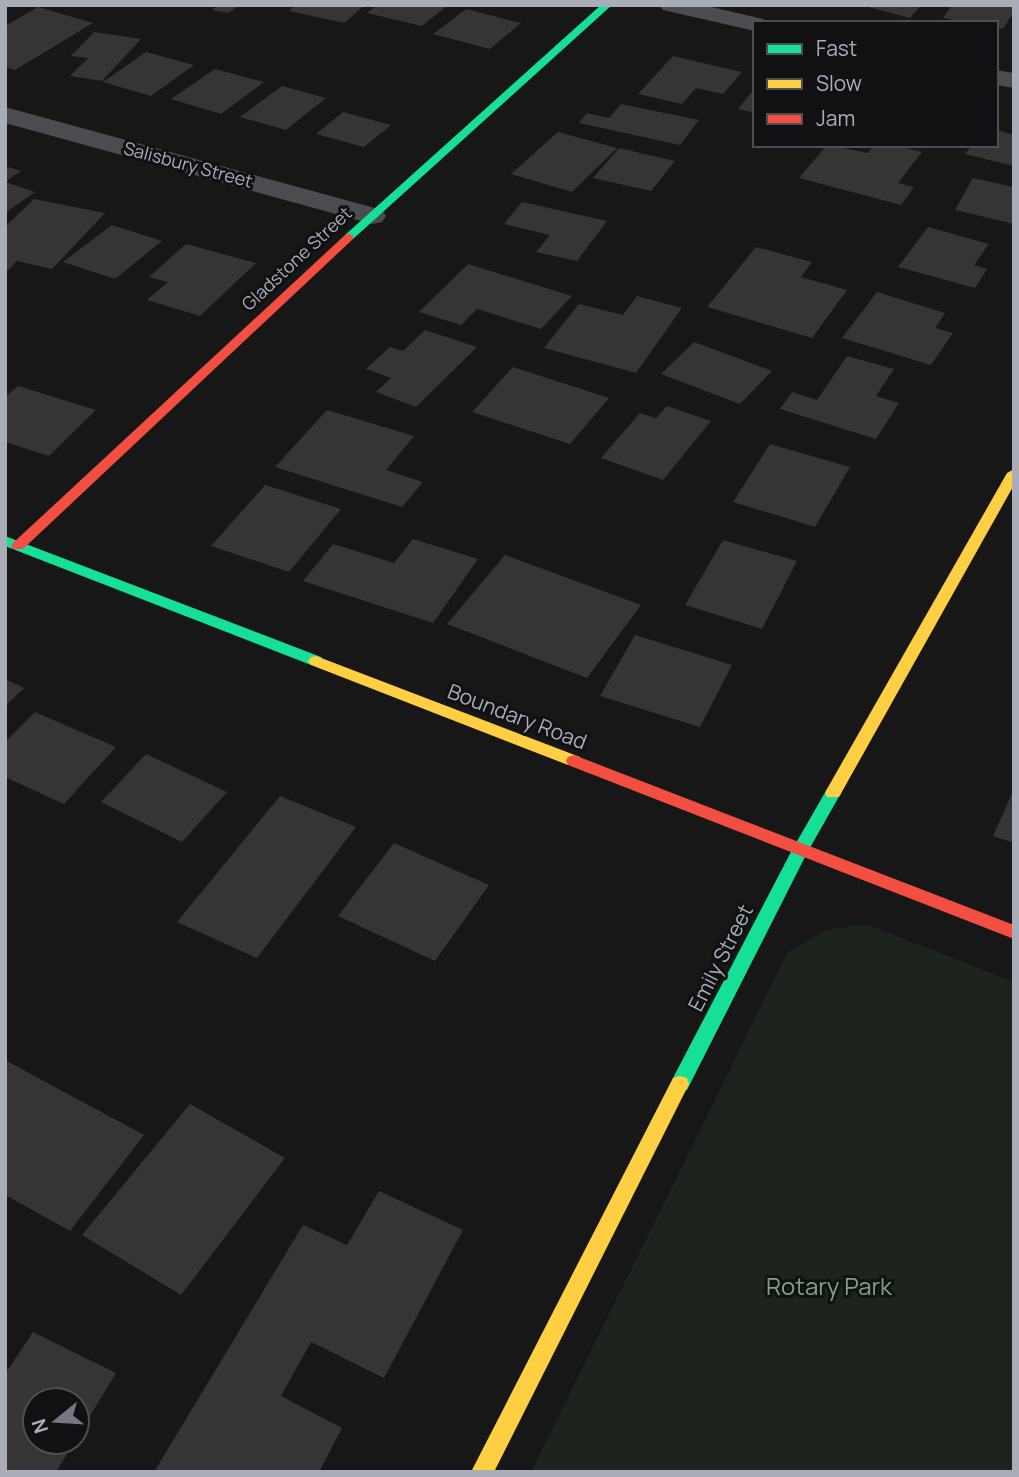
<svg xmlns="http://www.w3.org/2000/svg" width="1019" height="1477" font-family="Manrope,sans-serif">
  <style>
    .green { fill: #1d241e }
    .building { fill: #353536 }
    .lines { fill: none; stroke-linecap: round; stroke-linejoin: round }
    .street { fill: #4b4c50; fill-rule: evenodd }
    .fast { fill: #16e098; fill-rule: evenodd }
    .slow { fill: #ffcf43; fill-rule: evenodd }
    .jam { fill: #f24e42; fill-rule: evenodd }
    .labels { text-anchor: middle; stroke-width: 6; stroke-linejoin: round; paint-order: stroke }
    .far-street-label { font-size: 18px; fill: #a8adb8; stroke: #111113 }
    .street-label { font-size: 21px; fill: #a8adb8; stroke: #111113 }
    .near-park-label { font-size: 24px; fill: #7fa381; stroke: #111113 }
  </style>
  <rect width="100%" height="100%" fill="#171717"/>
  <path class="green" d="M 866,924 L 1014,982 L 1014,1472 L 531,1472 L 788,952 L 826,930 Z"/>
  <g class="building">
    <path d="M 218,5 L 239,5 L 229,13 L 212,10 Z"/>
    <path d="M 295,5 L 365,5 L 344,23 L 289,11 Z"/>
    <path d="M 377,5 L 448,5 L 422,26 L 367,13 Z"/>
    <path d="M 861,5 L 921,5 L 910,18 Z"/>
    <path d="M 952,5 L 1014,5 L 1014,11 L 1003,29 L 996,28 L 996,23 L 970,23 L 943,18 Z"/>
    <path d="M 38,7 L 93,23 L 15,70 L 5,67 L 5,26 Z"/>
    <path d="M 466,9 L 521,23 L 490,49 L 433,34 Z"/>
    <path d="M 94,32 L 141,39 L 102,81 L 70,76 L 88,58 L 71,56 Z"/>
    <path d="M 146,52 L 194,65 L 151,96 L 103,82 Z"/>
    <path d="M 673,56 L 742,72 L 723,94 L 696,88 L 682,104 L 638,94 Z"/>
    <path d="M 215,69 L 264,82 L 221,114 L 171,99 Z"/>
    <path d="M 282,86 L 326,98 L 286,130 L 240,117 Z"/>
    <path d="M 755,88 L 755,113 L 738,109 Z"/>
    <path d="M 621,104 L 699,120 L 680,145 L 579,123 L 587,113 L 609,118 Z"/>
    <path d="M 343,112 L 391,125 L 364,147 L 316,134 Z"/>
    <path d="M 996,130 L 1014,135 L 1014,166 L 965,154 L 972,145 L 996,145 Z"/>
    <path d="M 558,132 L 617,148 L 572,192 L 511,174 Z"/>
    <path d="M 827,145 L 868,153 L 874,145 L 894,145 L 922,152 L 898,183 L 914,187 L 901,205 L 799,178 Z"/>
    <path d="M 619,148 L 675,161 L 651,191 L 593,178 Z"/>
    <path d="M 5,166 L 21,171 L 5,182 Z"/>
    <path d="M 973,178 L 1014,187 L 1014,224 L 955,210 Z"/>
    <path d="M 5,182 L 35,192 L 5,213 Z"/>
    <path d="M 34,199 L 105,213 L 52,269 L 17,261 L 8,270 L 5,270 L 5,227 Z"/>
    <path d="M 522,202 L 607,221 L 577,261 L 536,252 L 550,235 L 504,224 Z"/>
    <path d="M 112,225 L 162,241 L 115,279 L 63,262 Z"/>
    <path d="M 928,227 L 989,244 L 974,265 L 987,269 L 975,288 L 898,267 Z"/>
    <path d="M 186,244 L 256,263 L 200,316 L 147,300 L 168,282 L 149,277 Z"/>
    <path d="M 756,247 L 812,262 L 801,277 L 847,290 L 812,338 L 707,307 Z"/>
    <path d="M 468,264 L 572,296 L 541,329 L 477,309 L 461,325 L 419,312 Z"/>
    <path d="M 877,292 L 945,313 L 935,328 L 953,333 L 931,365 L 842,338 Z"/>
    <path d="M 637,296 L 682,308 L 636,373 L 544,348 L 579,304 L 623,315 Z"/>
    <path d="M 425,330 L 477,347 L 416,407 L 376,392 L 391,378 L 366,369 L 390,347 L 403,351 Z"/>
    <path d="M 694,342 L 772,371 L 740,404 L 661,374 Z"/>
    <path d="M 847,356 L 894,369 L 876,396 L 899,403 L 876,439 L 780,409 L 792,392 L 817,400 Z"/>
    <path d="M 513,367 L 609,398 L 570,444 L 472,412 Z"/>
    <path d="M 18,386 L 96,410 L 49,456 L 5,442 L 5,397 Z"/>
    <path d="M 667,406 L 711,421 L 663,480 L 601,458 L 640,413 L 656,418 Z"/>
    <path d="M 327,410 L 414,436 L 386,470 L 423,482 L 402,507 L 275,467 Z"/>
    <path d="M 770,444 L 850,467 L 815,527 L 733,502 Z"/>
    <path d="M 265,485 L 341,509 L 289,572 L 211,546 Z"/>
    <path d="M 413,539 L 478,559 L 433,623 L 303,581 L 333,544 L 394,563 Z"/>
    <path d="M 723,540 L 797,561 L 762,629 L 685,605 Z"/>
    <path d="M 505,555 L 641,605 L 587,678 L 447,624 Z"/>
    <path d="M 635,635 L 732,665 L 700,727 L 600,696 Z"/>
    <path d="M 5,679 L 24,688 L 5,706 Z"/>
    <path d="M 35,712 L 116,747 L 64,804 L 5,777 L 5,742 Z"/>
    <path d="M 146,754 L 227,792 L 182,842 L 101,802 Z"/>
    <path d="M 1014,789 L 1014,843 L 993,836 Z"/>
    <path d="M 280,796 L 356,827 L 257,958 L 177,922 Z"/>
    <path d="M 394,843 L 489,885 L 435,961 L 338,916 Z"/>
    <path d="M 5,1060 L 144,1135 L 70,1231 L 5,1195 Z"/>
    <path d="M 190,1104 L 285,1158 L 181,1295 L 82,1235 Z"/>
    <path d="M 379,1191 L 463,1230 L 384,1378 L 311,1342 L 281,1396 L 342,1428 L 319,1472 L 154,1472 L 303,1225 L 347,1245 Z"/>
    <path d="M 33,1332 L 116,1373 L 77,1437 L 77,1400 L 35,1400 L 35,1442 L 74,1442 L 56,1472 L 5,1472 L 5,1374 Z"/>
  </g>
  <g class="lines">
    <g class="street">
      <path d="M 659,5 L 703,5 L 763,19 L 766,23 L 755,23 L 755,31 L 663,10 Z"/>
      <path d="M 996,70 L 1014,73 L 1014,88 L 996,85 Z"/>
      <path d="M 5,107 L 382,210 L 386,216 L 382,222 L 372,224 L 5,123 Z"/>
    </g>
    <g class="fast">
      <path d="M 601,5 L 612,5 L 353,239 L 345,239 L 345,235 Z"/>
      <path d="M 5,536 L 321,657 L 324,661 L 321,665 L 311,665 L 5,546 Z"/>
      <path d="M 833,787 L 839,789 L 841,793 L 807,853 L 687,1090 L 680,1092 L 673,1090 L 671,1084 L 673,1078 L 792,850 L 827,789 Z"/>
    </g>
    <g class="slow">
      <path d="M 1014,469 L 1014,485 L 839,797 L 827,797 L 825,793 L 827,789 L 1007,473 Z"/>
      <path d="M 316,656 L 580,757 L 582,761 L 580,765 L 568,765 L 311,665 L 308,661 L 311,657 Z"/>
      <path d="M 680,1076 L 687,1078 L 689,1084 L 494,1472 L 471,1472 L 673,1078 Z"/>
    </g>
    <g class="jam">
      <path d="M 349,234 L 353,235 L 353,239 L 23,549 L 13,549 L 11,546 L 13,543 L 345,235 Z"/>
      <path d="M 574,755 L 1014,925 L 1014,939 L 568,765 L 566,761 L 568,757 Z"/>
    </g>
  </g>
  <g class="labels">
    <g class="far-street-label">
      <text transform="translate(188 165) rotate(15)" y="6">Salisbury Street</text>
      <text transform="translate(297 259) rotate(-43)" y="6">Gladstone Street</text>
    </g>
    <g class="street-label">
      <text transform="translate(517 717) rotate(21)" y="7">Boundary Road</text>
      <text transform="translate(721 958) rotate(-63)" y="7">Emily Street</text>
    </g>
    <g class="near-park-label">
      <text x="829" y="1295">Rotary Park</text>
    </g>
  </g>
  <rect width="1019" height="1477" fill="none" stroke="#a8adb8" stroke-width="14"/>
  <rect x="753" y="21" width="245" height="126" fill="#111113" stroke="#4d4f55" stroke-width="2"/>
  <rect x="767" y="44" width="35" height="10" fill="#16e098" stroke="#4d4f55" stroke-width="2"/>
  <text x="816" y="56" font-size="21" fill="#a8adb8">Fast</text>
  <rect x="767" y="79" width="35" height="10" fill="#ffcf43" stroke="#4d4f55" stroke-width="2"/>
  <text x="816" y="91" font-size="21" fill="#a8adb8">Slow</text>
  <rect x="767" y="114" width="35" height="10" fill="#f24e42" stroke="#4d4f55" stroke-width="2"/>
  <text x="816" y="126" font-size="21" fill="#a8adb8">Jam</text>
  <g transform="translate(56 1421) rotate(252)"><circle r="33" fill="#111113" stroke="#4d4f55" stroke-width="2"/>
  <path d="M0-5L12 26L0 18L-12 26Z" fill="#757880"/>
  <text y="-10" font-size="19" font-weight="bold" text-anchor="middle" fill="#a8adb8">N</text>
  </g>
</svg>
